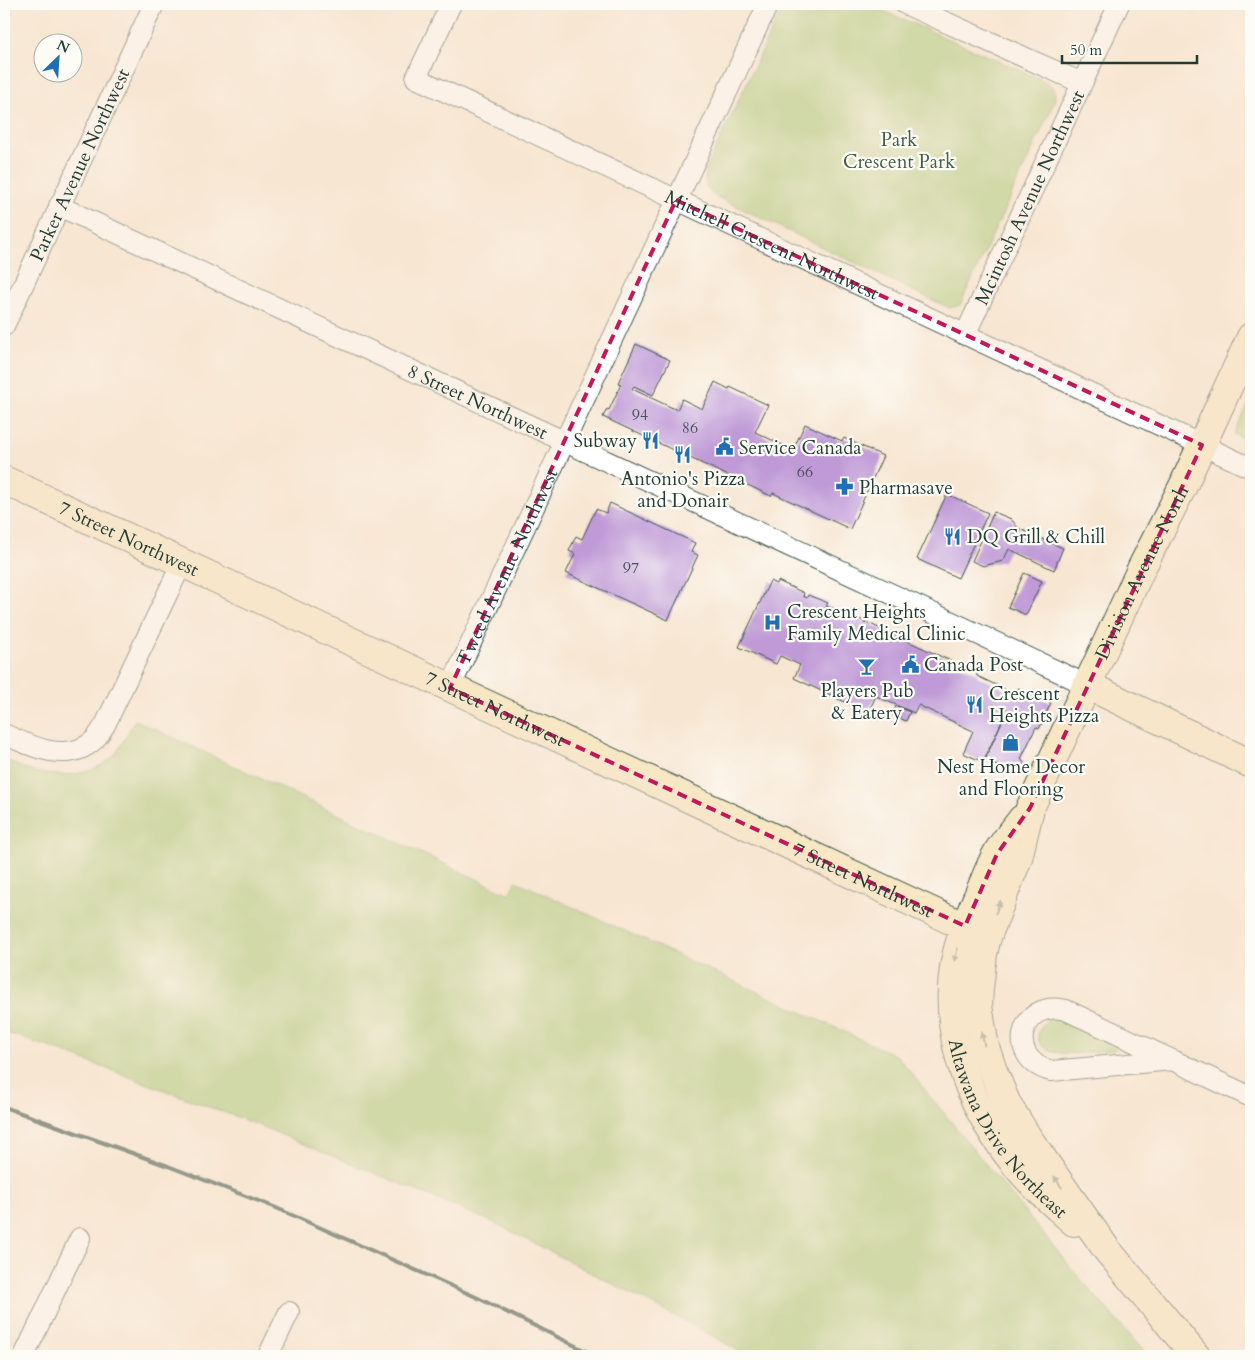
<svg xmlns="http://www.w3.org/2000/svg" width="1255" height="1360" font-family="Cardo,serif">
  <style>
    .green { fill: #a3c974; stroke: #618354 }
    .building { fill: #bf9ad7 }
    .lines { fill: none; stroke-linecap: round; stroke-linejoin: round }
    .street-casing { stroke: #3f564c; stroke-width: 22 }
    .secondary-casing { stroke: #3f564c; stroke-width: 30 }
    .street { stroke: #fff; stroke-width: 20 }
    .secondary { stroke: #f8e7c3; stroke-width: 28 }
    .rail { stroke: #1f3d34; stroke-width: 4 }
    .oneway { fill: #8c927c }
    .marked { fill: none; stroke: #c2185b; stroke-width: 4; stroke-dasharray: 10 6; stroke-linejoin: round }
    .labels { text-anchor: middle; stroke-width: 4.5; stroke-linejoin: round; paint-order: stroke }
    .number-label { font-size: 16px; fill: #47545d }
    .park-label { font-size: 19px; fill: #406044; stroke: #fdfcf7 }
    .street-label { font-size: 19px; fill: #1f3d34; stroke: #fdfcf7 }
    .poi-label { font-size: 19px; fill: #1f3d34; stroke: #fdfcf7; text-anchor: start }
  </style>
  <rect width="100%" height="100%" fill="#fdfcf7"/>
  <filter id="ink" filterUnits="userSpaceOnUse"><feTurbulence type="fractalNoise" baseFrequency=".02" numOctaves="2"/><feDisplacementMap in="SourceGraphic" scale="10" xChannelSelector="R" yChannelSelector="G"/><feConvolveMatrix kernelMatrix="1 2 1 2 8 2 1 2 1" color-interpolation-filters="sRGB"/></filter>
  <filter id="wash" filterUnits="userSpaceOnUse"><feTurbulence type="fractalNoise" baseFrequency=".0096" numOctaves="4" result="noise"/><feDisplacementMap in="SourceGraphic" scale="20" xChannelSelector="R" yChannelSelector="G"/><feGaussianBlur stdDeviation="1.12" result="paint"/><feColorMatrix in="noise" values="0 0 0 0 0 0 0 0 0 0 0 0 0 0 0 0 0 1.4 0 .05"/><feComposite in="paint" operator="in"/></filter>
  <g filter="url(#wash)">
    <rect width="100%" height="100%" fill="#f7e6d2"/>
    <g class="green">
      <path d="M 784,4 L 868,4 L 1043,80 C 1053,86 1057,92 1054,103 L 960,305 L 950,308 L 943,305 L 717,197 C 705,190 704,182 706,169 Z"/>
      <path d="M 1251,399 L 1251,443 L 1234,434 Z"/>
      <path d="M 135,720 L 509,894 L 516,881 L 897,1056 L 1076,1274 L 1148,1356 L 748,1356 L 698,1328 L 495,1223 L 258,1125 L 49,1047 L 4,1032 L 4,759 C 11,762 18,766 25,769 C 52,779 96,778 116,753 C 123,743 129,730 135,720 Z"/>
      <path d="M 1051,1019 L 1062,1019 L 1116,1043 L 1118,1047 L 1114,1050 C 1097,1051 1038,1063 1038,1036 C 1038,1028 1044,1022 1051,1019 Z"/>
    </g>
    <g id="blocks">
      <g class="building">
        <path d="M 636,344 L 670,360 L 653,395 L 634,386 L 632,389 L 677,410 L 682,399 L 702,409 L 715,382 L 729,389 L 730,387 L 768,405 L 755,432 L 793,450 L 805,424 L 842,441 L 844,438 L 883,456 L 850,529 L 773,493 L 771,496 L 603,417 L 607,409 L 609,410 L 621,384 L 618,383 Z"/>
        <path d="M 947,494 L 988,513 L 958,578 L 917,559 Z"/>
        <path d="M 610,503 L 695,543 L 691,552 L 698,555 L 668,620 L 566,573 L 575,554 L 569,551 L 576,536 L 582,539 L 596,509 L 606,513 Z"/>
        <path d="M 994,512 L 1011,519 L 1018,528 L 1063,548 L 1054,570 L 1009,549 L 1003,561 L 983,566 L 972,561 Z"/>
        <path d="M 1024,573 L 1042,581 L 1026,615 L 1008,607 Z"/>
        <path d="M 770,581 L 776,584 L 778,581 L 804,593 L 803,596 L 807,598 L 808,595 L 828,603 L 826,606 L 856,617 L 862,620 L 865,624 L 866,622 L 977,673 L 977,676 L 1015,694 L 1018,688 L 1051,703 L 1039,729 L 1036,727 L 1021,759 L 1025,764 L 1014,774 L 985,760 L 1003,719 L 983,762 L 963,753 L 973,731 L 918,705 L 914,713 L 876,696 L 868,713 L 794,678 L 800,665 L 780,656 L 776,664 L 739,647 Z"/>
        <path d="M 896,706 L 910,712 L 906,721 L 892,715 Z"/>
      </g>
    </g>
  </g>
  <g filter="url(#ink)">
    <use href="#blocks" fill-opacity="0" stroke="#3f564c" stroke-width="1"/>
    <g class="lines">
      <defs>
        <g id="street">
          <path id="s1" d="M 451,4 L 416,78 L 1251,468"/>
          <path d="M 905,4 L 1082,83"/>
          <path id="s2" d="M 59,206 L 1087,685"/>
          <path id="s3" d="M 4,326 L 154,4"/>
          <path id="s4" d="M 965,335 L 1119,4"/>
          <path id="s5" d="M 450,688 L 768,4"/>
          <path d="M 4,734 C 30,746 67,764 93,741 C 98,737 101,730 105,725 L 182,563"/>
          <path d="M 1173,1060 L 1051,1071 C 1004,1059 1020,998 1066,1010 L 1251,1097"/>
          <path d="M 24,1356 L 80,1238"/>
          <path d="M 268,1356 L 289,1312"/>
        </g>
        <g id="secondary">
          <path id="s6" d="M 4,480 L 987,937"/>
          <path d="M 1087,685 L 1251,764"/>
          <path id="s7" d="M 1022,819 C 1014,830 1004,841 997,853 C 989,867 984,883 977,898 C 968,919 959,940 955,962 C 941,1038 973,1116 1022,1172 C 1038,1191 1056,1206 1074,1222"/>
          <path id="s8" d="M 1196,1356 L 1107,1250 L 1028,1138 L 1006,1102 L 992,1068 L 985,1047 L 978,1006 L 979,988 L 983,954 L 987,937 L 1018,858 L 1030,808 L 1142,567 L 1183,486 L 1251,337"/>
        </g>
      </defs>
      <use href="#street" class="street-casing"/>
      <use href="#secondary" class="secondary-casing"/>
      <use href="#street" class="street"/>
      <use href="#secondary" class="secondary"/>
      <path class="rail" d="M 4,1107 L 168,1166 L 274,1207 L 476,1297 L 596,1356"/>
    </g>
    <defs><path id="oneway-solid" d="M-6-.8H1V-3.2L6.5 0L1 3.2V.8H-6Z" transform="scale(1.25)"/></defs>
    <g class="oneway">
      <use href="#oneway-solid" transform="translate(998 907) rotate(-69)"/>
      <use href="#oneway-solid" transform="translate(956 955) rotate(103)"/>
      <use href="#oneway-solid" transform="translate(983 1039) rotate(-102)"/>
      <use href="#oneway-solid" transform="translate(1058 1182) rotate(-125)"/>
    </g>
  </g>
  <path d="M0 0H1255V1360H0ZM 676,200 L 1202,445 L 1030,808 L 997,854 L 965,926 L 450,688 Z" fill="#f7e6d2" fill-opacity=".55" fill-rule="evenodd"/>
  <path class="marked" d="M 676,200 L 1202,445 L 1030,808 L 997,854 L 965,926 L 450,688 Z"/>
  <defs>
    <symbol id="restaurant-bare" viewBox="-9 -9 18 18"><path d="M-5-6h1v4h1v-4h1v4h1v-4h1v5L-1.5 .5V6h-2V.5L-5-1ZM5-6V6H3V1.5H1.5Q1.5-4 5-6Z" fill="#1f6fb2" stroke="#fdfcf7" stroke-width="2.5" paint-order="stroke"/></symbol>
    <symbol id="civic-bare" viewBox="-9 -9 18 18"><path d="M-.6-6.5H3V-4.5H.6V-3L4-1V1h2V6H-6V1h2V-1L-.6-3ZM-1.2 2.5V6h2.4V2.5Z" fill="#1f6fb2" stroke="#fdfcf7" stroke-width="2.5" paint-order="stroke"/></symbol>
    <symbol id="pharmacy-bare" viewBox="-9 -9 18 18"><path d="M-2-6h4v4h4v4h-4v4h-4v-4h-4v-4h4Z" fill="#1f6fb2" stroke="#fdfcf7" stroke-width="2.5" paint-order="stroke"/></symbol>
    <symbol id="hospital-bare" viewBox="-9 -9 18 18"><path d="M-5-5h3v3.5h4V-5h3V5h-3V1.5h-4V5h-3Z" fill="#1f6fb2" stroke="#fdfcf7" stroke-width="2.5" paint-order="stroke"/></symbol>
    <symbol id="bar-bare" viewBox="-9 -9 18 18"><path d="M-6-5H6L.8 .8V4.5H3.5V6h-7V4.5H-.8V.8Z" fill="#1f6fb2" stroke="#fdfcf7" stroke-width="2.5" paint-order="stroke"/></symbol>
    <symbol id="shop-bare" viewBox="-9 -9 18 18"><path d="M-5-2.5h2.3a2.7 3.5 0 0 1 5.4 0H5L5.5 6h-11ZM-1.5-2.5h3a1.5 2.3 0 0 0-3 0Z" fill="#1f6fb2" stroke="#fdfcf7" stroke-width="2.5" paint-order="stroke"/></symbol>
  </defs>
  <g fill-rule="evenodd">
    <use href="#restaurant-bare" x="638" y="428" width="25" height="25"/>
    <use href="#civic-bare" x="712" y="434" width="25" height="25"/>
    <use href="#restaurant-bare" x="670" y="442" width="25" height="25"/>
    <use href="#pharmacy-bare" x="832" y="474" width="25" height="25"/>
    <use href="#restaurant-bare" x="940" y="524" width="25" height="25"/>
    <use href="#hospital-bare" x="760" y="610" width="25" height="25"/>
    <use href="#civic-bare" x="898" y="652" width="25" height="25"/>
    <use href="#bar-bare" x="854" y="654" width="25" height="25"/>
    <use href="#restaurant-bare" x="962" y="692" width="25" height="25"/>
    <use href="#shop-bare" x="998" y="730" width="25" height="25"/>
  </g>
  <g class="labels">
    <g class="number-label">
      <text x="640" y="420">94</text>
      <text x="690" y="433">86</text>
      <text x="805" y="477">66</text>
      <text x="631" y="573">97</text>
    </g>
    <g class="park-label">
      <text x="899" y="146">Park<tspan x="899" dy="22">Crescent Park</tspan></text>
    </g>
    <g class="street-label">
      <text dy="7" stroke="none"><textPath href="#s3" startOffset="178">Parker Avenue Northwest</textPath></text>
      <text dy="7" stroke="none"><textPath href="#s4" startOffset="152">Mcintosh Avenue Northwest</textPath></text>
      <text dy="7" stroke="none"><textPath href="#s1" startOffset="475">Mitchell Crescent Northwest</textPath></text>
      <text dy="7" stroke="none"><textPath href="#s2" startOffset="462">8 Street Northwest</textPath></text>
      <text dy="7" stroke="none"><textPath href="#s6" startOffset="138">7 Street Northwest</textPath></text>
      <text dy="7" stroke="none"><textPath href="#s5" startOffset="134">Tweed Avenue Northwest</textPath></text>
      <text dy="7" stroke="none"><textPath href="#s8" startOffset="885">Division Avenue North</textPath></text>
      <text dy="7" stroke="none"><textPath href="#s6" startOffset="542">7 Street Northwest</textPath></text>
      <text dy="7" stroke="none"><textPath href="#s6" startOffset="948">7 Street Northwest</textPath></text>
      <text dy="7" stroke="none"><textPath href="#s7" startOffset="342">Altawana Drive Northeast</textPath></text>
    </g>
    <g class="poi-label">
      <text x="637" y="447" text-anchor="end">Subway</text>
      <text x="739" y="454">Service Canada</text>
      <text x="683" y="485" text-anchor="middle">Antonio's Pizza<tspan x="683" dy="22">and Donair</tspan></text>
      <text x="859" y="494">Pharmasave</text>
      <text x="967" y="543">DQ Grill &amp; Chill</text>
      <text x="787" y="618">Crescent Heights<tspan x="787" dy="22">Family Medical Clinic</tspan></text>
      <text x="924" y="671">Canada Post</text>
      <text x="867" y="697" text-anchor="middle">Players Pub<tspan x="867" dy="22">&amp; Eatery</tspan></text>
      <text x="989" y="700">Crescent<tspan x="989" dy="22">Heights Pizza</tspan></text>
      <text x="1011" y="773" text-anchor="middle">Nest Home Decor<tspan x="1011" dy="22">and Flooring</tspan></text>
    </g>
  </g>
  <rect width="1255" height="1360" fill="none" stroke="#fdfcf7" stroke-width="20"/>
  <g transform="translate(58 58) rotate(25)"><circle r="24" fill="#fdfcf7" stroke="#a4b0a9"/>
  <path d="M0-4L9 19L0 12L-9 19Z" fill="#1f6fb2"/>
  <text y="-8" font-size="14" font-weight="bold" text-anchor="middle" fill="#1f3d34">N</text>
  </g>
  <path d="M1062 55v8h135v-8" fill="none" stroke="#1f3d34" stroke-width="2.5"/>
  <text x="1070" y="55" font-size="15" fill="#1f3d34" stroke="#fdfcf7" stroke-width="4" paint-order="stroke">50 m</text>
</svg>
